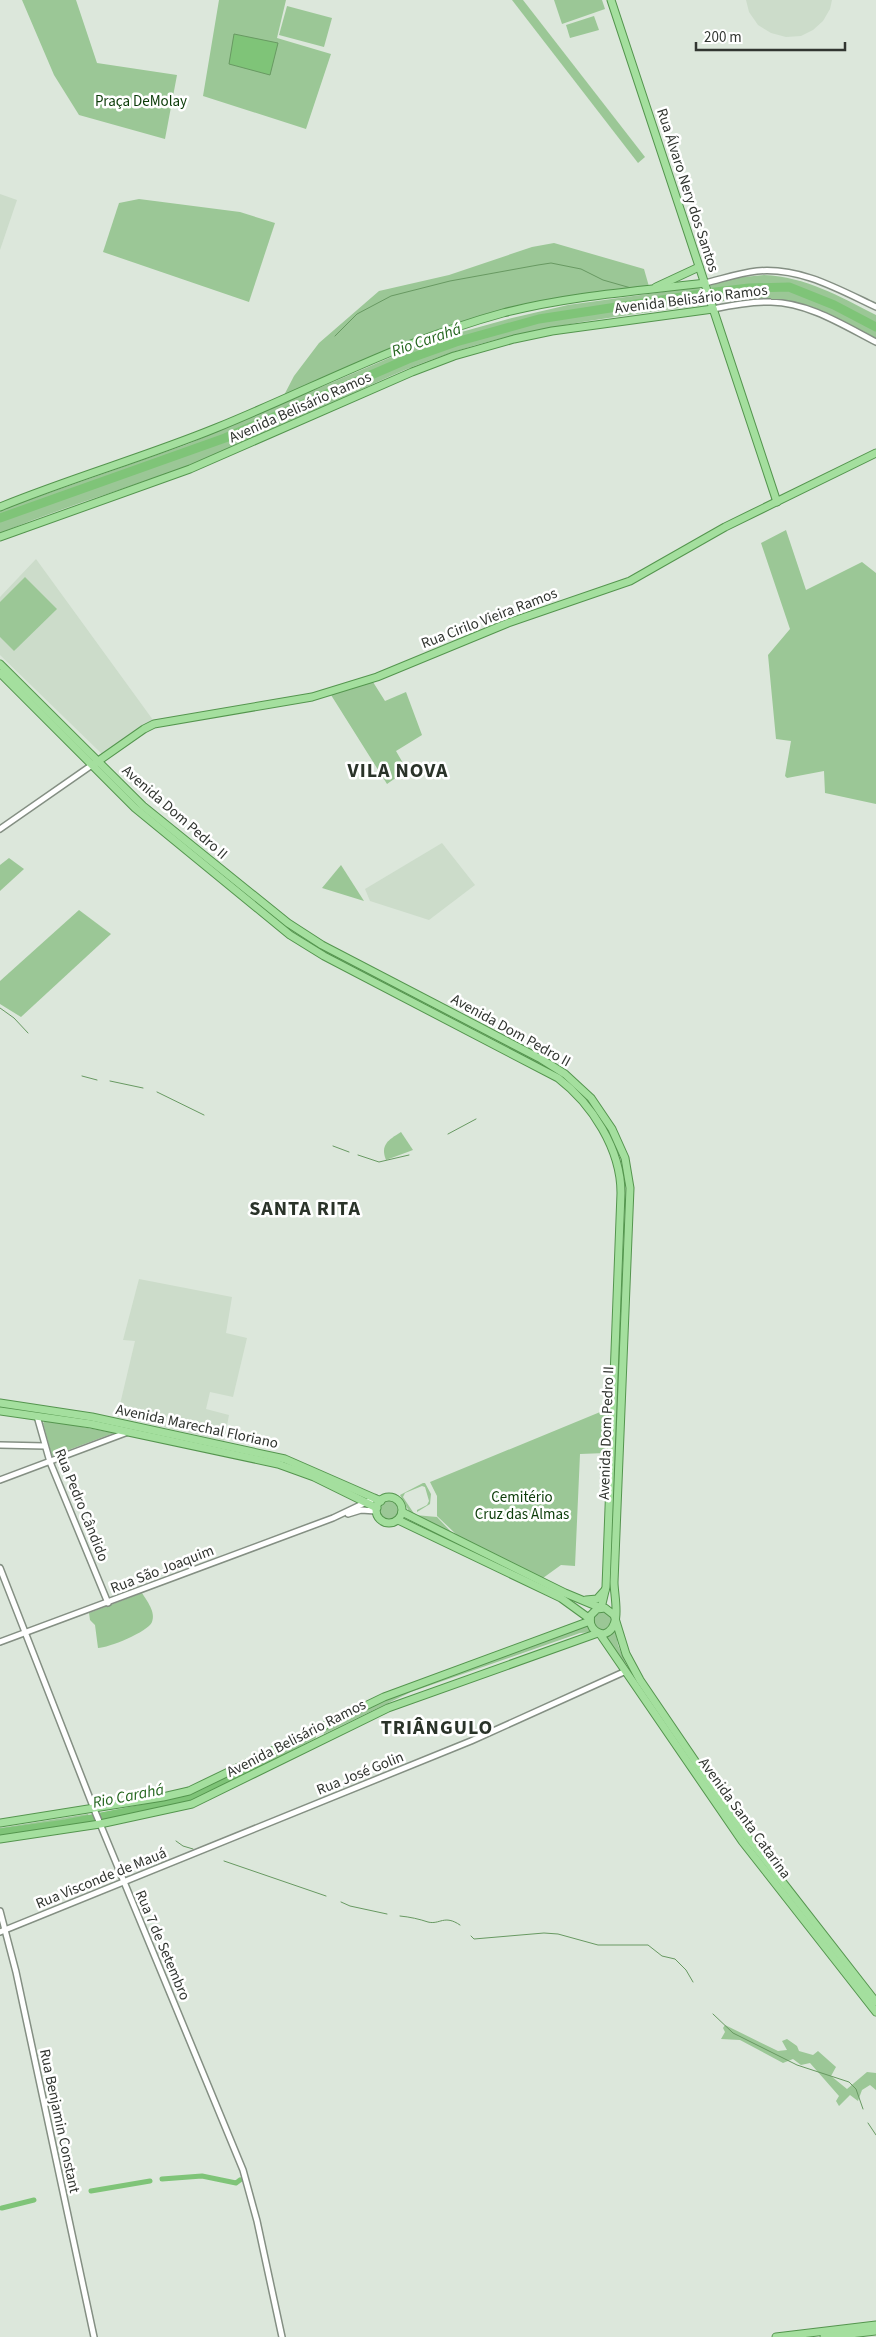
<svg xmlns="http://www.w3.org/2000/svg" width="876" height="2337" font-family="'Source Sans 3',sans-serif">
  <style>
    .built { fill: #ccdcca }
    .green { fill: #9bc796 }
    .water { fill: #7fc478; stroke: #689962 }
    .lines { fill: none; stroke-linecap: round; stroke-linejoin: round }
    .stream { stroke: #689962; stroke-width: 1 }
    .canal { stroke: #7fc478; stroke-width: 5 }
    .river { stroke: #7fc478; stroke-width: 9 }
    .minor-casing { stroke: #848f83; stroke-width: 8 }
    .major-casing { stroke: #54954e; stroke-width: 9 }
    .minor { stroke: #fff; stroke-width: 5 }
    .major { stroke: #a4df9e; stroke-width: 7 }
    .labels { text-anchor: middle; stroke-width: 5; stroke-linejoin: round; paint-order: stroke }
    .park-label { font-size: 15px; fill: #0b3b08; stroke: #fff }
    .street-label { font-size: 15px; fill: #313530; stroke: #fff }
    .water-label { font-size: 16px; font-style: italic; fill: #24661e; stroke: #fff }
    .district-label { font-size: 20px; font-weight: bold; letter-spacing: 1px; fill: #2a3329; stroke: #fff }
  </style>
  <rect width="100%" height="100%" fill="#dce7db"/>
  <g class="built">
    <path d="M 746,0 L 832,0 L 830,9 L 823,21 L 813,30 L 801,36 L 786,37 L 771,33 L 758,25 L 749,12 Z"/>
    <path d="M 0,194 L 17,200 L 0,250 Z"/>
    <path d="M 36,559 L 153,720 L 143,724 L 102,754 L 0,655 L 0,597 Z"/>
    <path d="M 442,843 L 475,885 L 429,920 L 370,901 L 365,889 Z"/>
    <path d="M 139,1279 L 232,1297 L 226,1333 L 247,1338 L 233,1397 L 210,1392 L 206,1409 L 229,1415 L 224,1441 L 117,1417 L 135,1341 L 123,1340 Z"/>
  </g>
  <g class="green">
    <path d="M 22,0 L 76,0 L 97,63 L 177,75 L 165,139 L 79,115 L 54,75 Z"/>
    <path d="M 219,0 L 286,0 L 277,38 L 331,54 L 306,129 L 203,96 Z"/>
    <path d="M 512,0 L 523,0 L 645,157 L 638,163 Z"/>
    <path d="M 554,0 L 602,0 L 605,9 L 562,24 Z"/>
    <path d="M 287,6 L 332,18 L 324,47 L 279,35 Z"/>
    <path d="M 594,16 L 599,30 L 570,38 L 566,25 Z"/>
    <path d="M 139,199 L 240,212 L 275,223 L 249,302 L 103,252 L 119,203 Z"/>
    <path d="M 554,243 L 644,269 L 650,290 L 587,298 L 471,322 L 281,401 L 294,376 L 319,343 L 379,291 L 449,275 L 532,247 Z"/>
    <path d="M 764,275 C 806,277 839,296 876,315 L 876,338 C 812,306 789,291 716,302 L 710,285 L 734,278 Z"/>
    <path d="M 699,287 L 707,302 L 702,305 C 614,317 524,327 439,357 C 372,380 311,417 245,444 C 165,477 81,500 0,533 L 0,510 L 188,444 L 429,341 L 512,318 L 568,305 Z"/>
    <path d="M 786,530 L 806,590 L 862,562 L 876,573 L 876,804 L 825,793 L 824,771 L 787,778 L 785,776 L 791,741 L 776,739 L 768,655 L 790,629 L 761,543 Z"/>
    <path d="M 25,577 L 57,609 L 14,651 L 0,637 L 0,602 Z"/>
    <path d="M 373,682 L 385,701 L 406,692 L 422,735 L 396,751 L 407,770 L 387,784 L 331,695 Z"/>
    <path d="M 101,769 L 159,823 L 281,921 L 536,1060 L 565,1078 L 586,1100 L 602,1122 L 616,1150 L 623,1169 L 625,1194 L 616,1389 L 623,1198 L 607,1135 L 561,1079 L 525,1056 L 319,949 L 294,933 L 145,815 L 100,770 Z"/>
    <path d="M 9,858 L 24,869 L 0,891 L 0,865 Z"/>
    <path d="M 341,865 L 364,901 L 322,888 Z"/>
    <path d="M 79,910 L 111,934 L 21,1017 L 0,1004 L 0,981 Z"/>
    <path d="M 401,1132 L 413,1150 L 386,1160 C 380,1145 388,1140 401,1132 Z"/>
    <path d="M 605,1410 L 609,1412 L 606,1453 L 580,1454 L 575,1566 L 561,1565 L 543,1578 L 459,1537 L 437,1516 L 437,1496 L 430,1482 Z"/>
    <path d="M 46,1420 L 114,1433 L 52,1456 L 43,1423 Z"/>
    <path d="M 423,1483 L 425,1483 L 431,1494 L 430,1504 L 417,1512 L 417,1510 L 427,1505 L 429,1501 L 425,1487 L 422,1486 L 405,1493 L 403,1497 L 415,1515 L 437,1517 L 457,1538 L 410,1513 L 400,1495 Z"/>
    <circle cx="389" cy="1510" r="9"/>
    <path d="M 142,1593 C 147,1601 156,1612 152,1622 C 148,1632 108,1648 98,1648 L 95,1625 L 90,1620 L 89,1613 Z"/>
    <circle cx="603" cy="1621" r="9"/>
    <path d="M 586,1626 L 592,1632 L 580,1633 L 411,1692 L 324,1734 L 322,1728 L 399,1693 L 523,1650 Z"/>
    <path d="M 615,1628 L 618,1645 L 627,1667 L 742,1835 L 876,2006 L 876,2010 L 740,1836 L 604,1636 Z"/>
    <path d="M 315,1734 L 316,1738 L 198,1799 L 102,1821 L 100,1813 C 130,1807 161,1803 190,1793 C 234,1779 275,1755 315,1734 Z"/>
    <path d="M 88,1814 L 92,1821 L 91,1822 L 0,1836 L 0,1828 Z"/>
    <path d="M 725,2025 L 778,2051 L 787,2050 L 782,2041 L 787,2039 L 797,2046 L 799,2051 L 813,2055 L 818,2051 L 836,2067 L 831,2076 L 847,2089 L 867,2072 L 876,2073 L 876,2090 L 870,2085 L 862,2090 L 858,2101 L 850,2095 L 839,2106 L 836,2101 L 839,2096 L 810,2063 L 801,2065 L 793,2059 L 783,2063 L 740,2040 L 721,2039 L 725,2032 L 723,2028 Z"/>
  </g>
  <path class="water" d="M 234,34 L 278,43 L 270,75 L 229,64 Z"/>
  <g class="lines">
    <g class="stream">
      <path d="M 335,336 L 357,314 L 391,296 L 450,281 L 538,265 L 551,263 L 581,269 L 603,280 L 631,288"/>
      <path d="M 0,1008 L 14,1018 L 28,1033"/>
      <path d="M 82,1076 L 97,1080"/>
      <path d="M 110,1081 L 143,1088"/>
      <path d="M 157,1092 L 204,1115"/>
      <path d="M 448,1134 L 476,1119"/>
      <path d="M 333,1146 L 349,1152"/>
      <path d="M 358,1155 L 379,1162 L 409,1155"/>
      <path d="M 176,1841 L 183,1846 L 193,1849"/>
      <path d="M 224,1861 L 326,1896"/>
      <path d="M 341,1902 L 350,1906 L 387,1914"/>
      <path d="M 400,1916 C 410,1917 419,1919 428,1922 C 440,1925 444,1914 460,1925"/>
      <path d="M 471,1936 L 474,1939 L 544,1933 L 558,1934 L 598,1945 L 648,1945 L 662,1956 L 675,1959 L 686,1970 L 693,1982"/>
      <path d="M 713,2014 L 733,2033 L 797,2065 L 849,2082 L 856,2089 L 863,2109"/>
      <path d="M 868,2123 L 876,2135"/>
    </g>
    <g class="canal">
      <path d="M 162,2179 L 202,2176 L 236,2183 L 240,2180"/>
      <path d="M 91,2191 L 150,2181"/>
      <path d="M 2,2208 L 34,2200"/>
    </g>
    <g class="river">
      <path d="M 0,518 L 225,438 L 408,359 L 456,342 L 539,319 L 707,293 L 749,288 L 789,287 L 834,305 L 876,327"/>
      <path d="M 0,1833 L 66,1824 L 158,1806 L 194,1796 L 257,1768"/>
    </g>
    <defs>
      <g id="minor">
        <path d="M 705,283 C 722,279 739,273 757,271 C 800,267 838,289 876,307"/>
        <path d="M 713,309 C 732,305 752,301 771,302 C 809,303 843,325 876,342"/>
        <path d="M 0,829 L 92,765"/>
        <path d="M 37,1416 L 50,1462 L 108,1603"/>
        <path d="M 0,1445 L 45,1446"/>
        <path d="M 0,1480 L 128,1432"/>
        <path d="M 348,1514 L 361,1510 L 376,1511"/>
        <path d="M 0,1568 L 96,1814 L 243,2170 L 257,2221 L 282,2337"/>
        <path d="M 0,1642 L 333,1518 L 375,1498"/>
        <path d="M 0,1911 L 16,1972 L 94,2337"/>
        <path d="M 0,1932 L 471,1741 L 626,1671"/>
      </g>
      <g id="major">
        <path d="M 611,0 L 777,502"/>
        <path d="M 656,287 L 699,267"/>
        <path d="M 0,507 C 71,478 145,457 216,428 C 312,389 403,340 503,313 C 569,296 638,291 705,283"/>
        <path d="M 0,537 L 190,469 L 412,372 L 454,356 L 514,339 L 552,331 L 713,309"/>
        <path d="M 0,664 L 143,806 L 288,923 L 322,945 L 541,1059 L 565,1074 L 591,1098 L 612,1129 L 625,1158 L 630,1188 L 614,1582 C 614,1597 623,1628 604,1634 C 594,1633 588,1625 591,1615 L 597,1609 L 605,1608 L 614,1615 L 626,1654 L 640,1680 L 742,1830 L 876,2002"/>
        <path d="M 0,673 L 135,808 L 290,935 L 324,956 L 558,1078 C 592,1104 621,1149 621,1193 L 606,1587 L 601,1608 L 565,1593 L 402,1512"/>
        <path d="M 94,764 L 144,729 L 154,724 L 312,697 L 377,677 L 508,623 L 630,581 L 725,527 L 876,453"/>
        <path d="M 0,1403 L 92,1417 L 285,1459 L 381,1501"/>
        <path d="M 0,1411 L 91,1424 L 278,1464 L 314,1477 L 377,1508"/>
        <circle cx="389" cy="1510" r="13"/>
        <path d="M 398,1520 L 561,1598 L 590,1619"/>
        <path d="M 586,1600 L 597,1599 L 605,1590"/>
        <path d="M 600,1634 L 742,1841 L 876,2012"/>
        <path d="M 0,1823 L 163,1797 L 189,1791 L 384,1697 L 590,1621"/>
        <path d="M 0,1839 L 100,1824 L 192,1804 L 388,1708 L 598,1633"/>
        <path d="M 776,2337 L 876,2325"/>
        <path d="M 824,2337 L 876,2331"/>
      </g>
    </defs>
    <use href="#minor" class="minor-casing"/>
    <use href="#major" class="major-casing"/>
    <use href="#minor" class="minor"/>
    <use href="#major" class="major"/>
  </g>
  <g class="labels">
    <g class="park-label">
      <text x="141" y="106">Praça DeMolay</text>
      <text x="522" y="1502">Cemitério<tspan x="522" dy="17">Cruz das Almas</tspan></text>
    </g>
    <g class="street-label">
      <text transform="translate(688 190) rotate(72)" y="5">Rua Álvaro Nery dos Santos</text>
      <text transform="translate(691 299) rotate(-7)" y="5">Avenida Belisário Ramos</text>
      <text transform="translate(300 407) rotate(-24)" y="5">Avenida Belisário Ramos</text>
      <text transform="translate(489 618) rotate(-21)" y="5">Rua Cirilo Vieira Ramos</text>
      <text transform="translate(175 812) rotate(41)" y="5">Avenida Dom Pedro II</text>
      <text transform="translate(511 1030) rotate(29)" y="5">Avenida Dom Pedro II</text>
      <text transform="translate(197 1426) rotate(12)" y="5">Avenida Marechal Floriano</text>
      <text transform="translate(606 1433) rotate(-88)" y="5">Avenida Dom Pedro II</text>
      <text transform="translate(82 1505) rotate(68)" y="5">Rua Pedro Cândido</text>
      <text transform="translate(162 1569) rotate(-21)" y="5">Rua São Joaquim</text>
      <text transform="translate(296 1738) rotate(-27)" y="5">Avenida Belisário Ramos</text>
      <text transform="translate(360 1773) rotate(-22)" y="5">Rua José Golin</text>
      <text transform="translate(745 1818) rotate(54)" y="5">Avenida Santa Catarina</text>
      <text transform="translate(101 1878) rotate(-22)" y="5">Rua Visconde de Mauá</text>
      <text transform="translate(163 1945) rotate(67)" y="5">Rua 7 de Setembro</text>
      <text transform="translate(60 2121) rotate(78)" y="5">Rua Benjamin Constant</text>
    </g>
    <g class="water-label">
      <text transform="translate(426 339) rotate(-19)" y="6">Rio Carahá</text>
      <text transform="translate(128 1795) rotate(-11)" y="6">Rio Carahá</text>
    </g>
    <g class="district-label">
      <text x="398" y="777">VILA NOVA</text>
      <text x="305" y="1215">SANTA RITA</text>
      <text x="437" y="1734">TRIÂNGULO</text>
    </g>
  </g>
  <path d="M696 42v8h149v-8" fill="none" stroke="#313530" stroke-width="2.5"/>
  <text x="704" y="42" font-size="15" fill="#313530" stroke="#ffffff" stroke-width="4" paint-order="stroke">200 m</text>
</svg>
